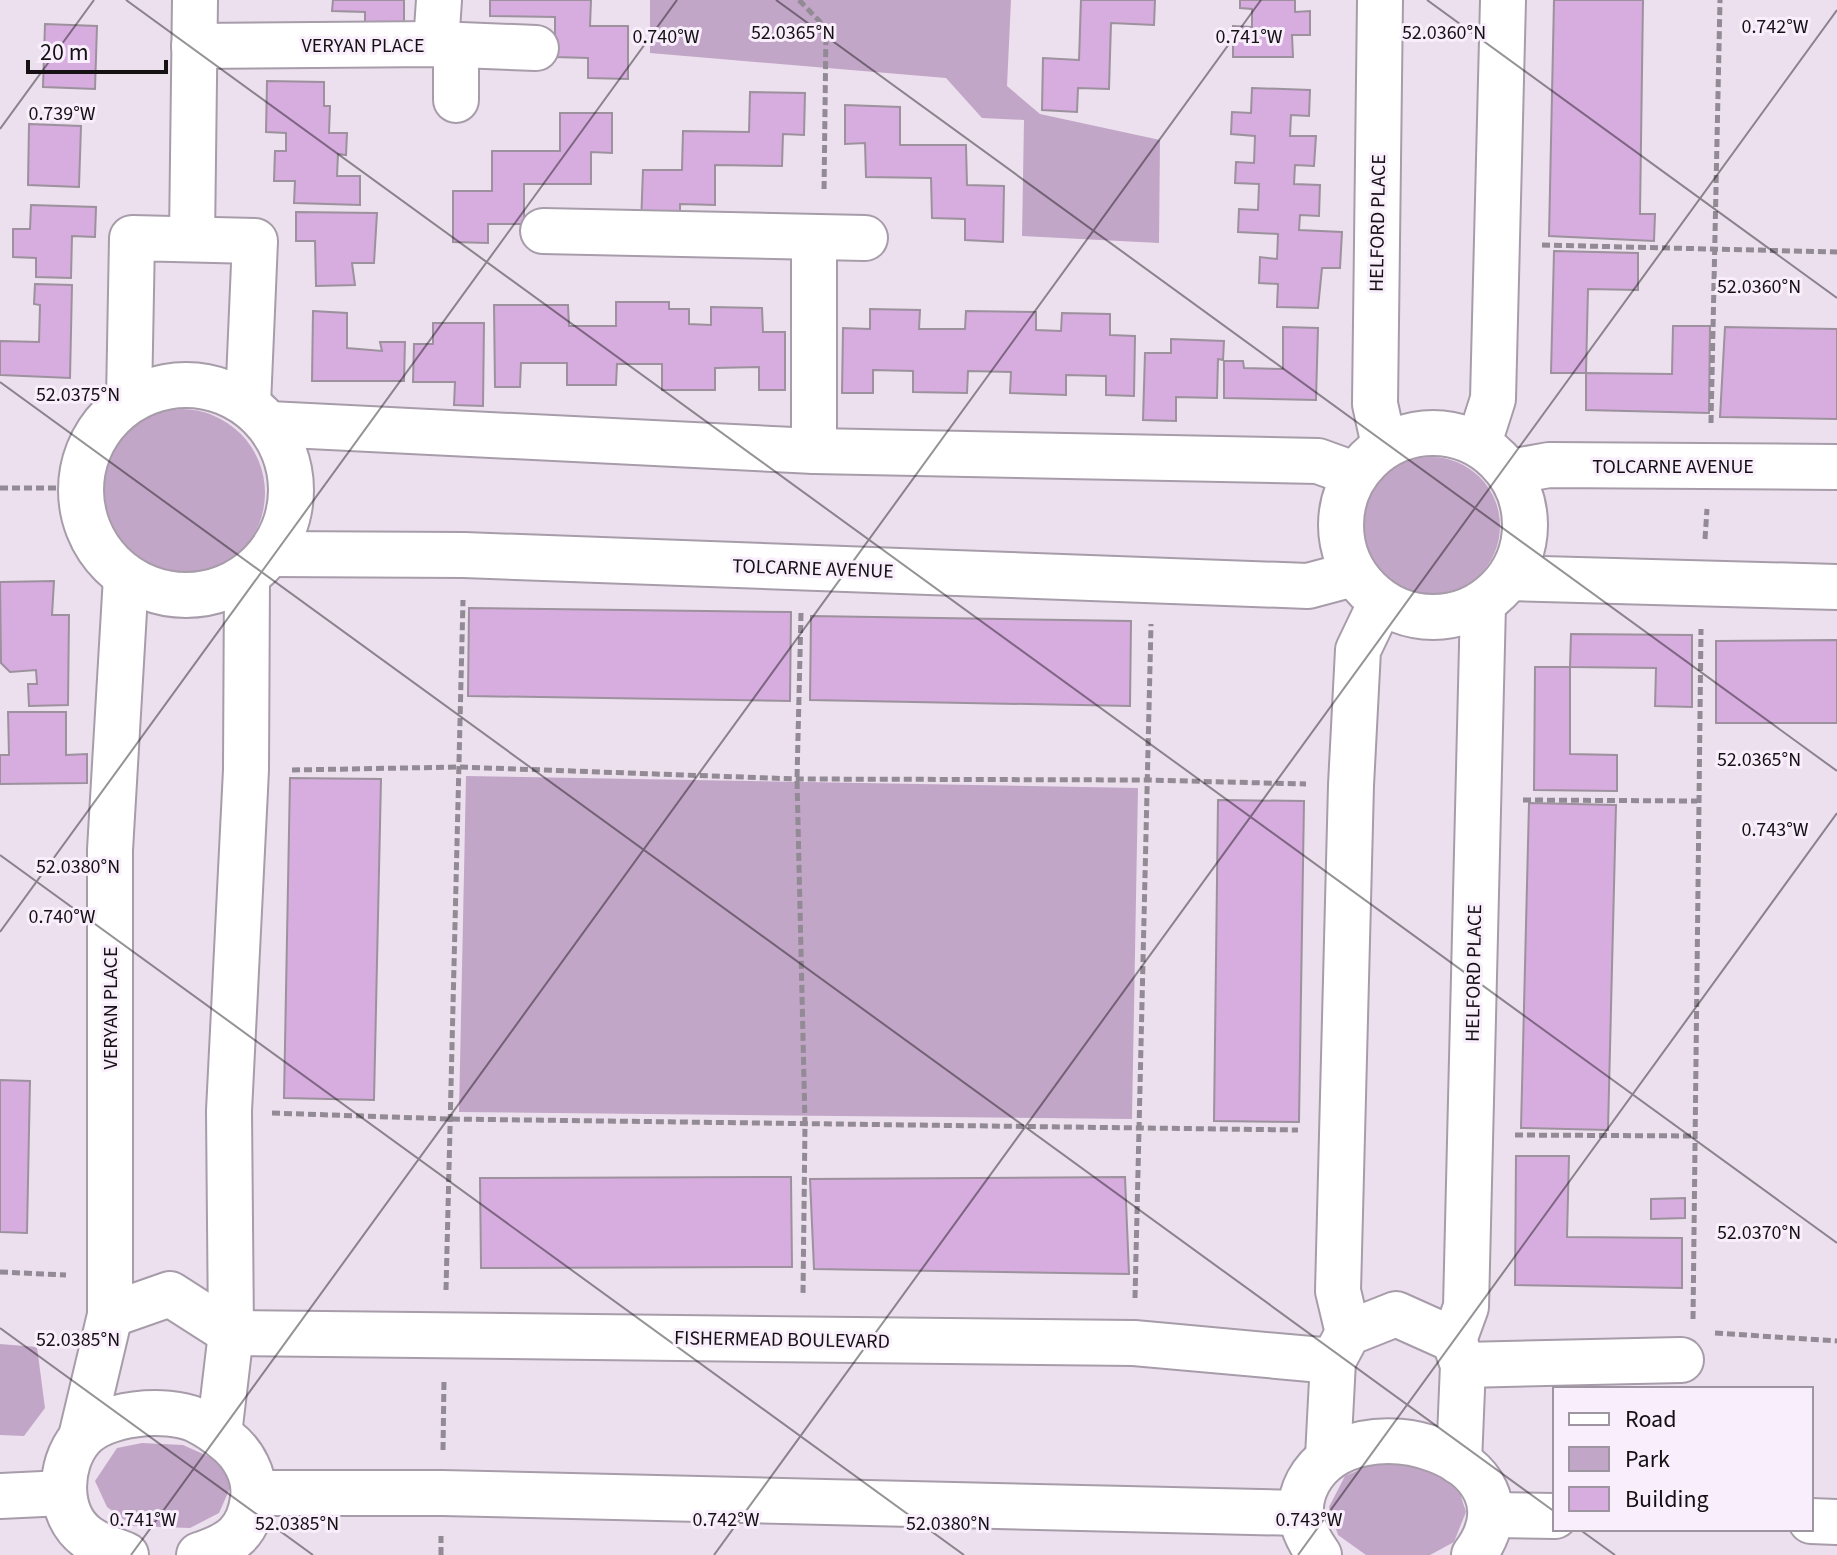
<svg xmlns="http://www.w3.org/2000/svg" width="1837" height="1555" font-family="'Source Sans 3',sans-serif">
  <style>
    .green { fill: #c2a6c7 }
    .building { fill: #d6adde; stroke: #9c919d; stroke-width: 2 }
    .lines { fill: none; stroke-linecap: round; stroke-linejoin: round }
    .street-casing { stroke: #a79ca9; stroke-width: 48 }
    .secondary-casing { stroke: #a79ca9; stroke-width: 48 }
    .path { stroke: #928a94; stroke-width: 5; stroke-dasharray: 8 4; stroke-linecap: butt }
    .street { stroke: #fff; stroke-width: 44 }
    .secondary { stroke: #fff; stroke-width: 44 }
    .ticks { fill: none; stroke: #141014; stroke-width: 2; stroke-opacity: 0.45 }
    .labels { text-anchor: middle; stroke-width: 6; stroke-linejoin: round; paint-order: stroke }
    .street-label { font-size: 20px; fill: #141014; stroke: #f9eefb }
    .ticks-label { font-size: 20px; text-anchor: middle; fill: #141014; stroke: #f9eefb; stroke-width: 6; stroke-linejoin: round; paint-order: stroke }
  </style>
  <rect width="100%" height="100%" fill="#ece0ee"/>
  <g class="green">
    <path d="M 650,0 L 1011,0 L 1007,86 L 1040,114 L 1160,140 L 1159,243 L 1022,236 L 1024,120 L 982,118 L 946,78 L 650,53 Z"/>
    <circle cx="181" cy="493" r="84"/>
    <circle cx="1431" cy="526" r="69"/>
    <path d="M 466,776 L 1138,788 L 1132,1119 L 459,1112 Z"/>
    <path d="M 0,1344 L 37,1347 L 45,1408 L 24,1436 L 0,1435 Z"/>
    <path d="M 142,1443 L 183,1445 L 221,1462 L 231,1486 L 219,1513 L 190,1528 L 133,1526 L 107,1507 L 95,1481 L 117,1448 Z"/>
    <path d="M 1378,1462 L 1419,1464 L 1458,1487 L 1466,1512 L 1454,1542 L 1430,1555 L 1366,1555 L 1338,1535 L 1329,1507 L 1345,1476 Z"/>
  </g>
  <g class="building">
    <path d="M 333,0 L 404,0 L 404,33 L 365,33 L 365,12 L 332,11 Z"/>
    <path d="M 490,0 L 591,0 L 590,26 L 628,26 L 628,79 L 588,78 L 588,58 L 555,57 L 555,17 L 490,16 Z"/>
    <path d="M 1081,0 L 1155,0 L 1154,25 L 1111,23 L 1109,89 L 1078,88 L 1077,112 L 1042,110 L 1043,58 L 1079,60 Z"/>
    <path d="M 1240,0 L 1295,0 L 1295,12 L 1310,11 L 1310,35 L 1292,35 L 1293,57 L 1233,57 L 1233,26 L 1252,27 L 1252,9 L 1240,8 Z"/>
    <path d="M 1554,0 L 1643,0 L 1640,214 L 1655,214 L 1654,241 L 1549,236 Z"/>
    <path d="M 45,24 L 97,26 L 95,89 L 43,87 Z"/>
    <path d="M 267,81 L 324,82 L 324,106 L 330,106 L 329,133 L 347,133 L 346,155 L 338,154 L 337,176 L 360,176 L 360,205 L 294,203 L 295,181 L 274,181 L 275,151 L 286,151 L 286,133 L 266,132 Z"/>
    <path d="M 1252,88 L 1310,90 L 1309,116 L 1291,115 L 1290,136 L 1316,136 L 1314,166 L 1295,165 L 1294,184 L 1320,185 L 1319,216 L 1300,215 L 1299,230 L 1342,232 L 1340,268 L 1322,268 L 1318,308 L 1277,307 L 1278,284 L 1259,283 L 1260,257 L 1277,259 L 1278,234 L 1238,232 L 1239,209 L 1258,210 L 1259,184 L 1235,183 L 1236,162 L 1254,163 L 1255,136 L 1231,134 L 1232,112 L 1251,113 Z"/>
    <path d="M 750,92 L 805,93 L 804,135 L 783,134 L 782,166 L 715,165 L 715,205 L 680,204 L 680,226 L 641,224 L 643,170 L 682,170 L 683,131 L 749,132 Z"/>
    <path d="M 845,105 L 900,107 L 900,145 L 966,145 L 967,185 L 1004,186 L 1003,242 L 965,240 L 965,219 L 932,218 L 931,178 L 866,177 L 865,143 L 845,144 Z"/>
    <path d="M 560,113 L 612,113 L 612,153 L 591,152 L 591,184 L 524,184 L 524,224 L 488,224 L 488,243 L 453,242 L 453,191 L 492,191 L 492,151 L 560,151 Z"/>
    <path d="M 29,124 L 81,126 L 79,187 L 28,185 Z"/>
    <path d="M 31,205 L 96,207 L 95,237 L 72,236 L 71,278 L 36,277 L 36,258 L 13,257 L 13,229 L 30,229 Z"/>
    <path d="M 296,212 L 377,213 L 374,263 L 352,263 L 355,285 L 316,286 L 315,241 L 296,241 Z"/>
    <path d="M 1554,251 L 1638,253 L 1638,290 L 1588,289 L 1586,373 L 1551,373 Z"/>
    <path d="M 35,284 L 72,285 L 70,378 L 0,375 L 0,341 L 39,342 L 40,305 L 34,304 Z"/>
    <path d="M 616,302 L 669,302 L 669,309 L 689,309 L 689,324 L 711,325 L 711,307 L 762,308 L 763,332 L 785,332 L 785,390 L 759,390 L 759,367 L 715,368 L 715,390 L 662,390 L 662,364 L 617,364 L 616,385 L 567,385 L 567,363 L 521,363 L 520,387 L 495,387 L 494,305 L 568,305 L 569,326 L 616,326 Z"/>
    <path d="M 870,309 L 920,310 L 919,329 L 965,329 L 966,311 L 1036,312 L 1036,330 L 1061,331 L 1062,313 L 1110,314 L 1110,335 L 1135,336 L 1134,396 L 1106,395 L 1106,376 L 1066,375 L 1066,395 L 1010,393 L 1011,372 L 968,371 L 967,393 L 913,392 L 913,371 L 873,370 L 873,393 L 842,393 L 843,328 L 870,329 Z"/>
    <path d="M 313,311 L 347,313 L 347,348 L 382,351 L 380,342 L 405,342 L 404,381 L 312,381 Z"/>
    <path d="M 433,323 L 484,323 L 483,406 L 454,405 L 455,382 L 413,382 L 414,344 L 433,344 Z"/>
    <path d="M 1673,326 L 1710,326 L 1709,413 L 1586,410 L 1586,373 L 1672,374 Z"/>
    <path d="M 1283,327 L 1318,328 L 1316,400 L 1224,398 L 1224,361 L 1243,361 L 1244,368 L 1283,369 Z"/>
    <path d="M 1725,327 L 1837,329 L 1837,419 L 1720,417 Z"/>
    <path d="M 1171,339 L 1224,341 L 1223,360 L 1218,359 L 1217,398 L 1176,397 L 1176,421 L 1143,420 L 1145,353 L 1171,353 Z"/>
    <path d="M 54,581 L 52,615 L 69,615 L 68,705 L 29,706 L 28,684 L 37,684 L 36,670 L 10,672 L 1,663 L 0,582 Z"/>
    <path d="M 469,608 L 791,612 L 790,701 L 468,696 Z"/>
    <path d="M 811,616 L 1131,621 L 1130,706 L 810,700 Z"/>
    <path d="M 1571,634 L 1692,635 L 1692,707 L 1655,706 L 1656,668 L 1570,667 Z"/>
    <path d="M 1837,640 L 1837,723 L 1716,723 L 1716,641 Z"/>
    <path d="M 1535,667 L 1570,667 L 1570,754 L 1617,755 L 1617,791 L 1534,790 Z"/>
    <path d="M 8,712 L 66,712 L 66,755 L 87,754 L 87,783 L 0,784 L 0,755 L 9,755 Z"/>
    <path d="M 290,778 L 381,779 L 374,1100 L 284,1098 Z"/>
    <path d="M 1218,800 L 1304,801 L 1299,1122 L 1214,1121 Z"/>
    <path d="M 1529,803 L 1616,805 L 1608,1130 L 1521,1128 Z"/>
    <path d="M 0,1080 L 30,1081 L 27,1233 L 0,1232 Z"/>
    <path d="M 1516,1156 L 1569,1156 L 1567,1237 L 1682,1238 L 1682,1288 L 1515,1285 Z"/>
    <path d="M 791,1177 L 792,1267 L 481,1268 L 480,1178 Z"/>
    <path d="M 1125,1177 L 1129,1274 L 814,1269 L 810,1179 Z"/>
    <path d="M 1685,1198 L 1685,1218 L 1651,1219 L 1651,1199 Z"/>
  </g>
  <g class="lines">
    <defs>
      <g id="street">
        <path d="M 1380,0 L 1375,404 L 1384,445"/>
        <path d="M 436,44 L 439,0"/>
        <path d="M 456,45 L 456,100"/>
        <path d="M 194,46 L 436,44 L 536,48"/>
        <path d="M 543,231 L 865,238"/>
        <path d="M 192,238 L 195,0"/>
        <path d="M 814,238 L 814,451"/>
        <circle cx="186" cy="490" r="105"/>
        <path d="M 129,400 L 132,238 L 255,241 L 248,404"/>
        <path d="M 269,424 L 814,451 L 1318,461 L 1354,474"/>
        <circle cx="1433" cy="525" r="92"/>
        <path d="M 1479,443 L 1493,399 L 1503,0"/>
        <path d="M 1510,472 L 1549,465 L 1837,467"/>
        <path d="M 270,554 L 464,555 L 1308,586 L 1353,574"/>
        <path d="M 1510,578 L 1837,587"/>
        <path d="M 110,1315 L 170,1294 L 231,1333 L 1134,1343 L 1333,1361"/>
        <path d="M 1348,1333 L 1338,1291 L 1351,785 L 1358,650 L 1381,602"/>
        <path d="M 1454,1340 L 1466,1307 L 1483,604"/>
        <path d="M 1463,1365 L 1681,1360"/>
        <path d="M 219,1434 L 231,1333 L 229,1111 L 246,770 L 247,577"/>
        <path d="M 81,1437 L 110,1315 L 110,850 L 126,577"/>
        <path d="M 1328,1457 L 1333,1361 L 1348,1333 L 1396,1314 L 1454,1340 L 1463,1365 L 1459,1462"/>
      </g>
      <g id="secondary">
        <path d="M 254,1493 L 442,1493 L 1299,1513"/>
        <path d="M 0,1496 L 64,1493"/>
        <path d="M 1493,1515 L 1555,1516"/>
        <path d="M 1811,1521 L 1837,1522"/>
        <path d="M 126,1555 C 114,1550 97,1545 87,1537 C 57,1515 58,1465 81,1438 C 103,1412 166,1407 196,1420 C 206,1425 217,1432 226,1440 C 243,1453 256,1476 253,1498 C 249,1533 230,1545 199,1555"/>
        <path d="M 1319,1555 C 1302,1531 1294,1509 1308,1482 C 1354,1396 1547,1458 1474,1555"/>
      </g>
    </defs>
    <use href="#street" class="street-casing"/>
    <use href="#secondary" class="secondary-casing"/>
    <g class="path">
      <path d="M 799,0 L 826,28 L 824,193"/>
      <path d="M 1542,245 L 1837,252"/>
      <path d="M 1711,423 L 1720,0"/>
      <path d="M 0,488 L 79,488"/>
      <path d="M 1705,539 L 1707,509"/>
      <path d="M 801,613 L 797,779 L 805,1124 L 803,1294"/>
      <path d="M 292,770 L 459,767 L 797,779 L 1147,780 L 1306,784"/>
      <path d="M 1523,800 L 1697,801"/>
      <path d="M 272,1113 L 450,1119 L 1298,1130"/>
      <path d="M 1515,1135 L 1697,1136"/>
      <path d="M 0,1272 L 66,1275"/>
      <path d="M 446,1290 L 463,600"/>
      <path d="M 1135,1298 L 1151,624"/>
      <path d="M 1693,1319 L 1701,629"/>
      <path d="M 1715,1333 L 1837,1341"/>
      <path d="M 443,1450 L 444,1380"/>
      <path d="M 441,1555 L 441,1536"/>
    </g>
    <use href="#street" class="street"/>
    <use href="#secondary" class="secondary"/>
  </g>
  <path class="ticks" d="M 126,0 L 1837,1243M 776,0 L 1837,771M 1427,0 L 1837,298M 0,129 L 94,0M 0,382 L 1555,1512M 0,855 L 964,1555M 0,932 L 677,0M 0,1328 L 313,1555M 1579,1529 L 1615,1555M 131,1555 L 1261,0M 714,1555 L 1837,10M 1298,1555 L 1837,813"/>
  <g class="labels">
    <g class="street-label">
      <text x="363" y="52">VERYAN PLACE</text>
      <text transform="translate(1377 223) rotate(-89)" y="7">HELFORD PLACE</text>
      <text x="1673" y="473">TOLCARNE AVENUE</text>
      <text transform="translate(813 568) rotate(2)" y="7">TOLCARNE AVENUE</text>
      <text transform="translate(1473 973) rotate(-89)" y="7">HELFORD PLACE</text>
      <text transform="translate(110 1008) rotate(-90)" y="7">VERYAN PLACE</text>
      <text transform="translate(782 1339) rotate(1)" y="7">FISHERMEAD BOULEVARD</text>
    </g>
  </g>
  <g class="ticks-label">
    <text x="1775" y="33">0.742°W</text>
    <text x="793" y="39">52.0365°N</text>
    <text x="1444" y="39">52.0360°N</text>
    <text x="666" y="43">0.740°W</text>
    <text x="1249" y="43">0.741°W</text>
    <text x="62" y="120">0.739°W</text>
    <text x="1759" y="293">52.0360°N</text>
    <text x="78" y="401">52.0375°N</text>
    <text x="1759" y="766">52.0365°N</text>
    <text x="1775" y="836">0.743°W</text>
    <text x="78" y="873">52.0380°N</text>
    <text x="62" y="923">0.740°W</text>
    <text x="1759" y="1239">52.0370°N</text>
    <text x="78" y="1346">52.0385°N</text>
    <text x="143" y="1526">0.741°W</text>
    <text x="726" y="1526">0.742°W</text>
    <text x="1309" y="1526">0.743°W</text>
    <text x="297" y="1530">52.0385°N</text>
    <text x="948" y="1530">52.0380°N</text>
  </g>
  <rect x="1553" y="1387" width="260" height="144" fill="#f9eefb" stroke="#9d959f" stroke-width="2"/>
  <rect x="1569" y="1413" width="40" height="12" fill="#ffffff" stroke="#9d959f" stroke-width="2"/>
  <text x="1625" y="1427" font-size="24" fill="#141014">Road</text>
  <rect x="1569" y="1447" width="40" height="24" fill="#c2a6c7" stroke="#9d959f" stroke-width="2"/>
  <text x="1625" y="1467" font-size="24" fill="#141014">Park</text>
  <rect x="1569" y="1487" width="40" height="24" fill="#d6adde" stroke="#9d959f" stroke-width="2"/>
  <text x="1625" y="1507" font-size="24" fill="#141014">Building</text>
  <path d="M28 60v12h138v-12" fill="none" stroke="#141014" stroke-width="4"/>
  <text x="40" y="60" font-size="24" fill="#141014" stroke="#f9eefb" stroke-width="6" paint-order="stroke">20 m</text>
</svg>
